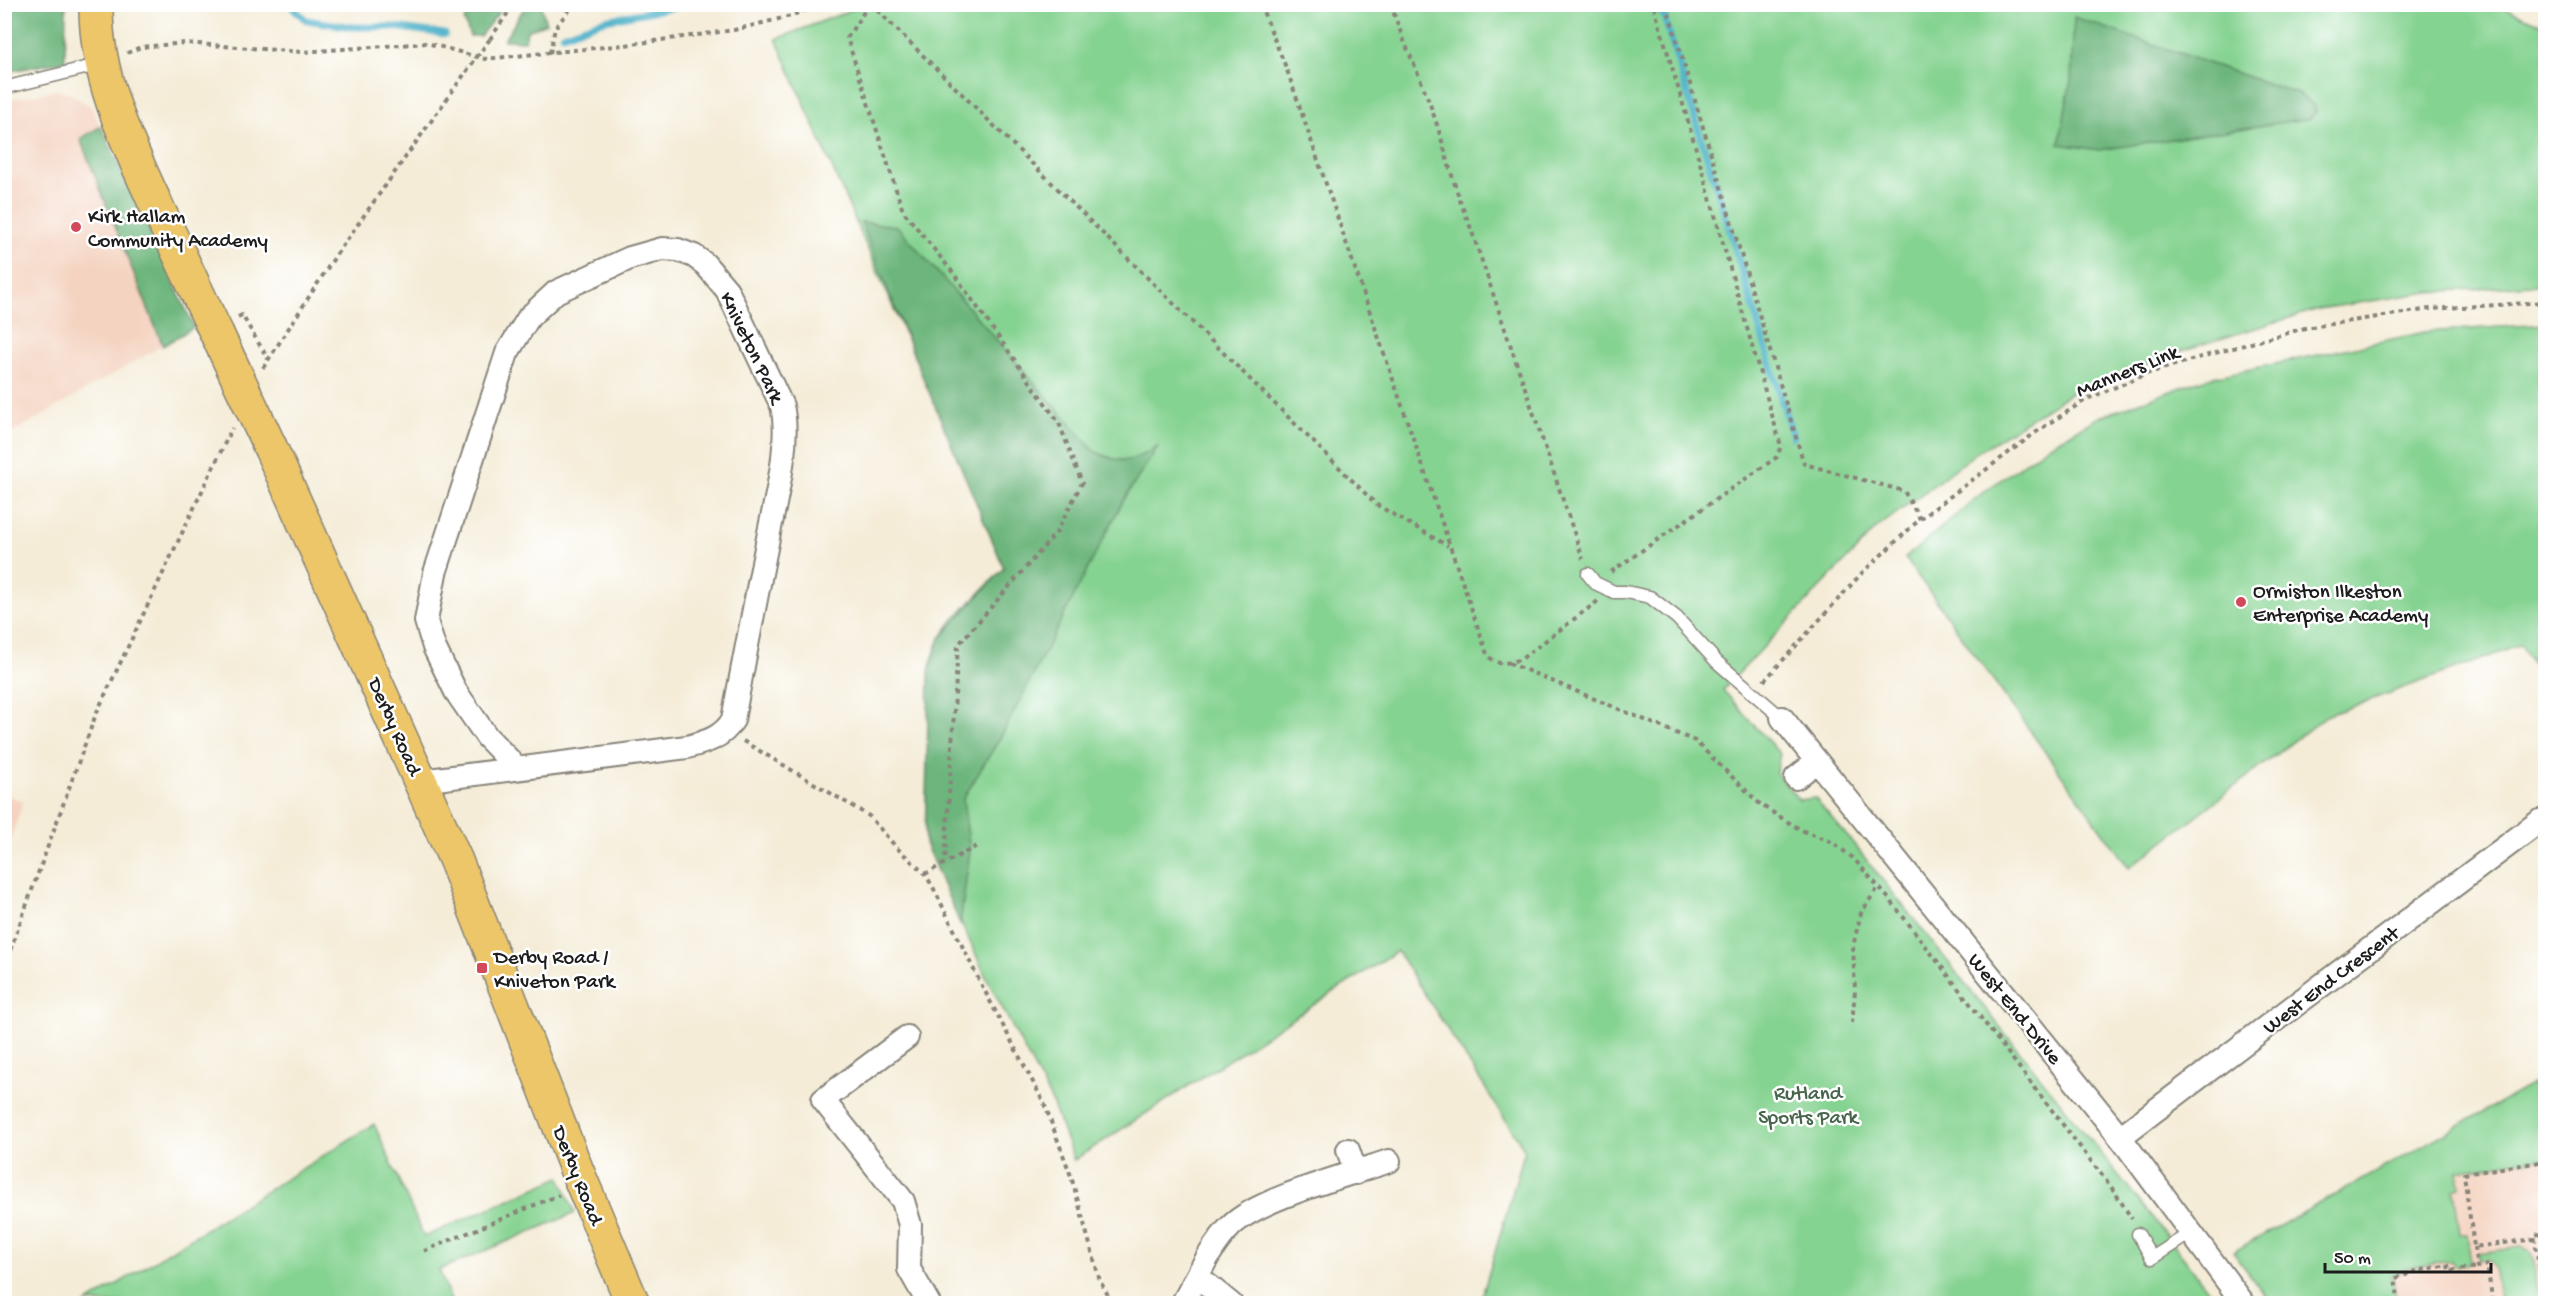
<svg xmlns="http://www.w3.org/2000/svg" width="2550" height="1308" font-family="'Gochi Hand',sans-serif">
  <style>
    .built { fill: #f4d3c0 }
    .green { fill: #85d391; stroke: #507856; stroke-width: 1.5 }
    .forest { fill: #6cb57b; stroke: #44684c; stroke-width: 1.5 }
    .lines { fill: none; stroke-linecap: round; stroke-linejoin: round }
    .stream { stroke: #47afc7; stroke-width: 7 }
    .lane-casing { stroke: #88847a; stroke-width: 15 }
    .street-casing { stroke: #88847a; stroke-width: 26 }
    .primary-casing { stroke: #88847a; stroke-width: 36 }
    .path { stroke: #88847a; stroke-width: 4; stroke-dasharray: 4.5 4.5; stroke-linecap: butt }
    .lane { stroke: #fff; stroke-width: 12 }
    .street { stroke: #fff; stroke-width: 22 }
    .primary { stroke: #ecc669; stroke-width: 33 }
    .primary-bridge-casing { stroke: #88847a; stroke-width: 36; stroke-linecap: butt }
    .path-bridge { stroke: #88847a; stroke-width: 4; stroke-dasharray: 4.5 4.5; stroke-linecap: butt }
    .primary-bridge { stroke: #ecc669; stroke-width: 33 }
    .poi-dot { fill: #d1495b; stroke: #fff; stroke-width: 2 }
    .labels { text-anchor: middle; stroke-width: 5; stroke-linejoin: round; paint-order: stroke }
    .poi-label { font-size: 21px; fill: #1c1c1c; stroke: #fff; text-anchor: start }
    .street-label { font-size: 21px; fill: #1c1c1c; stroke: #fff }
    .park-label { font-size: 21px; fill: #46654b; stroke: #fff }
  </style>
  <rect width="100%" height="100%" fill="#fff"/>
  <filter id="ink" filterUnits="userSpaceOnUse"><feTurbulence type="fractalNoise" baseFrequency=".0167" numOctaves="2"/><feDisplacementMap in="SourceGraphic" scale="12" xChannelSelector="R" yChannelSelector="G"/><feConvolveMatrix kernelMatrix="1 2 1 2 8 2 1 2 1" color-interpolation-filters="sRGB"/></filter>
  <filter id="wash" filterUnits="userSpaceOnUse"><feTurbulence type="fractalNoise" baseFrequency=".008" numOctaves="4" result="noise"/><feDisplacementMap in="SourceGraphic" scale="24" xChannelSelector="R" yChannelSelector="G"/><feGaussianBlur stdDeviation="1.35" result="paint"/><feColorMatrix in="noise" values="0 0 0 0 0 0 0 0 0 0 0 0 0 0 0 0 0 1.4 0 .05"/><feComposite in="paint" operator="in"/></filter>
  <g filter="url(#wash)">
    <rect width="100%" height="100%" fill="#f4ecd7"/>
    <g class="built">
      <path d="M 57,90 L 71,94 L 91,107 L 194,327 L 5,437 L 5,101 Z"/>
      <path d="M 5,795 L 23,801 L 5,859 L 4,795 Z"/>
      <path d="M 2545,1077 L 2545,1303 L 2271,1303 L 2233,1252 Z"/>
    </g>
    <g class="green">
      <path d="M 867,4 L 2493,4 L 2545,25 L 2545,284 L 2430,292 L 2319,309 L 2190,348 L 2071,393 L 1976,453 L 1877,528 L 1723,690 L 1780,754 L 1776,773 L 1799,800 L 1815,798 L 1853,843 L 2156,1222 L 2218,1303 L 1480,1303 L 1525,1150 L 1397,951 L 1074,1160 L 1051,1100 L 986,977 L 925,843 L 930,665 L 940,638 L 953,620 L 1004,568 L 951,440 L 776,39 Z"/>
      <path d="M 2545,324 L 2545,683 L 2521,645 L 2326,716 L 2129,868 L 1905,558 L 1982,493 L 2050,445 L 2099,417 L 2204,379 L 2425,332 Z"/>
      <path d="M 2545,1077 L 2545,1157 L 2458,1171 L 2460,1187 L 2454,1189 L 2460,1234 L 2467,1234 L 2471,1263 L 2455,1266 L 2451,1261 L 2403,1269 L 2400,1274 L 2392,1276 L 2397,1303 L 2271,1303 L 2233,1252 Z"/>
      <path d="M 374,1124 L 424,1237 L 560,1177 L 575,1213 L 439,1270 L 452,1303 L 87,1303 Z"/>
      <path d="M 2521,1247 L 2529,1250 L 2534,1259 L 2537,1299 L 2532,1303 L 2504,1303 C 2493,1291 2500,1268 2487,1259 L 2479,1260 L 2478,1253 Z"/>
    </g>
    <g class="forest">
      <path d="M 5,4 L 66,5 L 65,61 L 5,72 Z"/>
      <path d="M 475,4 L 505,5 L 480,36 L 470,36 L 464,20 Z"/>
      <path d="M 526,5 L 541,5 L 546,23 L 527,31 L 525,41 L 504,40 Z"/>
      <path d="M 2074,17 L 2298,94 L 2314,105 L 2316,112 L 2311,118 L 2099,150 L 2059,144 L 2071,80 Z"/>
      <path d="M 101,126 L 194,327 L 163,346 L 80,139 Z"/>
      <path d="M 861,222 L 897,226 L 1094,451 C 1125,465 1129,463 1158,446 L 1123,501 L 1003,733 L 963,799 L 970,851 L 960,924 L 925,843 L 929,671 L 940,638 L 1004,568 L 923,378 Z"/>
    </g>
    <g class="lines">
      <g class="stream">
        <path d="M 289,4 L 306,20 L 352,27 L 393,27 L 445,34"/>
        <path d="M 1660,4 L 1793,437"/>
        <path d="M 563,35 L 605,20 L 689,4"/>
      </g>
    </g>
  </g>
  <g filter="url(#ink)">
    <g class="lines">
      <defs>
        <g id="lane">
          <path d="M 4,88 L 101,64"/>
          <path d="M 1588,574 L 1595,583 L 1614,592 L 1626,592 L 1650,597 L 1677,618 L 1717,662 L 1782,718"/>
          <path d="M 2138,1234 L 2152,1258 L 2192,1232"/>
        </g>
        <g id="street">
          <path d="M 1782,718 L 2120,1137 L 2244,1304"/>
          <path d="M 1796,778 L 1816,762"/>
          <path d="M 421,781 L 687,747 C 706,742 722,738 733,720 C 744,659 756,599 768,538 C 775,501 791,443 782,406 L 727,290 L 705,264 L 694,256 L 678,250 L 662,249 L 630,258 L 556,292 L 529,317 L 507,353 L 435,573 L 426,621 L 434,647 L 456,692 L 487,737 L 516,767"/>
          <path d="M 907,1037 L 823,1100 L 903,1201 L 910,1225 L 909,1269 L 929,1304"/>
          <path d="M 2120,1137 L 2540,821"/>
          <path d="M 1348,1150 L 1356,1173"/>
          <path d="M 1198,1277 L 1231,1304"/>
          <path d="M 1182,1304 C 1197,1278 1210,1247 1231,1226 C 1259,1198 1349,1175 1389,1161"/>
        </g>
        <g id="primary">
          <path d="M 96,4 C 95,78 128,144 158,209 C 178,251 197,293 217,334"/>
          <path d="M 271,449 L 456,861 L 577,1171 L 633,1304"/>
        </g>
      </defs>
      <use href="#lane" class="lane-casing"/>
      <use href="#street" class="street-casing"/>
      <use href="#primary" class="primary-casing"/>
      <g class="path">
        <path d="M 869,4 L 847,38 L 903,211 L 954,274 L 1059,423 L 1082,483 L 1056,533 L 958,645 L 945,862"/>
        <path d="M 871,4 L 1377,505 L 1448,546"/>
        <path d="M 1260,4 L 1287,70 L 1488,657 L 1501,664 L 1520,660 L 1598,601"/>
        <path d="M 1391,4 C 1402,42 1421,76 1433,113 C 1446,150 1453,187 1469,223 L 1583,559"/>
        <path d="M 1666,4 L 1804,464 L 1904,491 L 1920,519"/>
        <path d="M 490,39 L 514,4"/>
        <path d="M 127,53 L 141,47 L 185,43 L 302,52 L 427,43 L 485,59 L 625,45 L 734,30 L 791,16 L 820,4"/>
        <path d="M 550,53 L 555,28 L 569,10 L 567,4"/>
        <path d="M 238,317 L 242,315 L 268,359"/>
        <path d="M 263,368 L 336,255 L 466,72"/>
        <path d="M 1611,572 L 1777,457 L 1781,446 C 1738,299 1698,151 1653,4"/>
        <path d="M 1509,663 L 1695,741 L 1761,805 L 1801,830 L 1832,842 L 1853,858 L 1891,901 L 2114,1191 L 2132,1219"/>
        <path d="M 1764,681 L 1862,573 L 1920,519 L 2039,430 L 2087,399 L 2149,373 L 2201,357 L 2305,328 L 2430,309 L 2546,302"/>
        <path d="M 743,741 L 869,816 L 896,847 L 925,874 L 933,887 L 980,982 L 1044,1103 L 1071,1176 L 1100,1281 L 1113,1304"/>
        <path d="M 925,874 L 977,846"/>
        <path d="M 4,967 L 96,714 L 232,428"/>
        <path d="M 1852,1023 L 1855,991 L 1853,946 L 1861,913 L 1878,887"/>
        <path d="M 2535,1239 L 2474,1247 L 2464,1174 L 2546,1161"/>
        <path d="M 2474,1247 L 2477,1267 L 2487,1265 L 2493,1304"/>
        <path d="M 424,1251 L 559,1195"/>
        <path d="M 2399,1304 L 2395,1278 L 2404,1276 L 2411,1272 L 2448,1265 L 2449,1271 L 2477,1267"/>
        <path d="M 2545,1304 L 2534,1235 L 2546,1233"/>
      </g>
      <use href="#lane" class="lane"/>
      <use href="#street" class="street"/>
      <use href="#primary" class="primary"/>
      <defs>
        <path id="primary-bridge" d="M 217,334 L 271,449"/>
      </defs>
      <use href="#primary-bridge" class="primary-bridge-casing"/>
      <path class="path-bridge" d="M 466,72 L 490,39"/>
      <use href="#primary-bridge" class="primary-bridge"/>
    </g>
  </g>
  <g class="poi-dot">
    <circle cx="76" cy="227" r="6"/>
    <circle cx="2241" cy="602" r="6"/>
    <rect x="476" y="962" width="12" height="12" rx="3"/>
  </g>
  <g class="labels">
    <g class="poi-label">
      <text x="88" y="222">Kirk Hallam<tspan x="88" dy="24">Community Academy</tspan></text>
      <text x="2253" y="597">Ormiston Ilkeston<tspan x="2253" dy="24">Enterprise Academy</tspan></text>
      <text x="494" y="963">Derby Road /<tspan x="494" dy="24">Kniveton Park</tspan></text>
    </g>
    <g class="street-label">
      <text transform="translate(753 347) rotate(64)" y="7">Kniveton Park</text>
      <text transform="translate(2127 370) rotate(-22)" y="7">Manners Link</text>
      <text transform="translate(396 726) rotate(66)" y="7">Derby Road</text>
      <text transform="translate(2330 979) rotate(-37)" y="7">West End Crescent</text>
      <text transform="translate(2016 1008) rotate(51)" y="7">West End Drive</text>
      <text transform="translate(579 1175) rotate(68)" y="7">Derby Road</text>
    </g>
    <g class="park-label">
      <text x="1808" y="1099">Rutland<tspan x="1808" dy="24">Sports Park</tspan></text>
    </g>
  </g>
  <rect width="2550" height="1308" fill="none" stroke="#fff" stroke-width="24"/>
  <path d="M2325 1263v9h166v-9" fill="none" stroke="#1c1c1c" stroke-width="3"/>
  <text x="2334" y="1263" font-size="18" fill="#1c1c1c" stroke="#ffffff" stroke-width="4.5" paint-order="stroke">50 m</text>
</svg>
